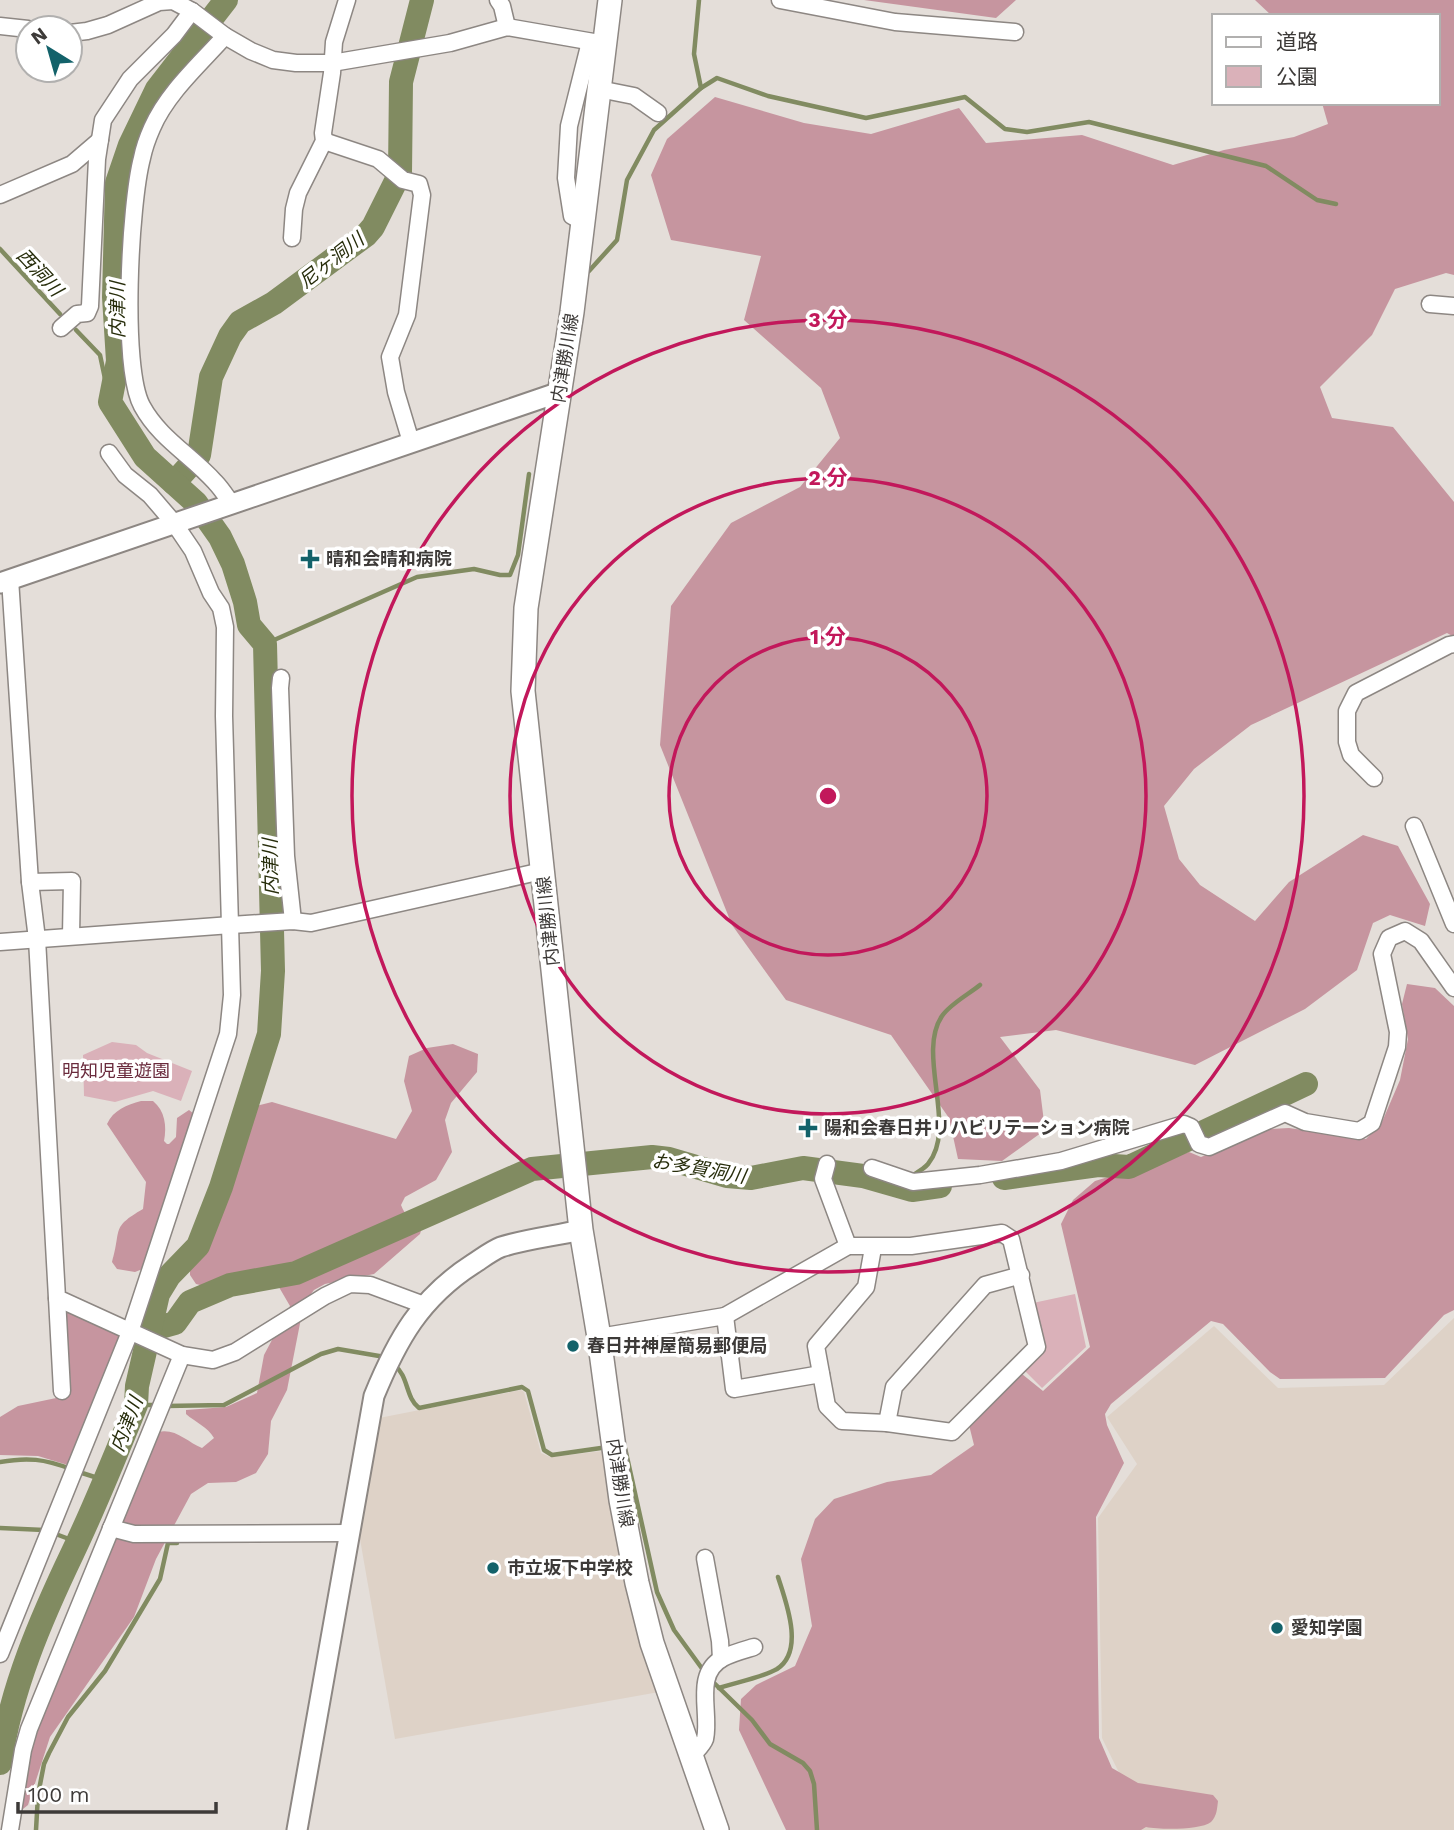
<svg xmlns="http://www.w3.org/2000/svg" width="1454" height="1830" font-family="'Work Sans','Noto Sans JP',sans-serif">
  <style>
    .built { fill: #ded2c7 }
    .green { fill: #dab1b9 }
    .forest { fill: #c6959f }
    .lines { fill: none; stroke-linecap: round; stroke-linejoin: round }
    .stream { stroke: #818b61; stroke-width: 4.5 }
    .river { stroke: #818b61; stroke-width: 24 }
    .minor-casing { stroke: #8d8783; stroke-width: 19 }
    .tertiary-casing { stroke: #8d8783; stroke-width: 23 }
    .secondary-casing { stroke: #8d8783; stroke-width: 26 }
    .minor { stroke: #fff; stroke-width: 16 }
    .tertiary { stroke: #fff; stroke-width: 19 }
    .secondary { stroke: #fff; stroke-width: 23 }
    .ring { fill: none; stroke: #c2185b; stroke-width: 3.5 }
    .poi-dot { fill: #13626a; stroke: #fff; stroke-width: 2.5 }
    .labels { text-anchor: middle; stroke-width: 7; stroke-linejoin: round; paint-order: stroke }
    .street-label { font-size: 18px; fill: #3d3a38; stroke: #fff }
    .poi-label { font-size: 18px; font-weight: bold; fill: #3d3a38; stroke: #fff; text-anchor: start }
    .park-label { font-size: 18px; fill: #6a2b3d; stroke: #fff }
    .water-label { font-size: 19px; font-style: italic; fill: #272d0b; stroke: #fff }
    .centre { fill: #c2185b; stroke: #fff; stroke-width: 3.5 }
    .ring-label { font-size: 21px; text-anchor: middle; font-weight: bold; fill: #c2185b; stroke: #fff; stroke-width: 7; stroke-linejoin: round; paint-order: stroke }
  </style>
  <rect width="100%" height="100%" fill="#e4ded9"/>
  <g class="built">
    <path d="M 1454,1318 L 1454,1830 L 1125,1830 L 1125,1785 L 1102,1738 L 1098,1518 L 1137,1464 L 1107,1417 L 1214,1326 L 1278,1388 L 1384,1385 Z"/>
    <path d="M 521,1390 L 524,1392 L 541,1453 L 550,1457 L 603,1451 L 626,1587 L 659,1692 L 395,1739 L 357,1522 L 379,1418 Z"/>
  </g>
  <g class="green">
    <path d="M 112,1042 L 136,1045 L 147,1053 L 192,1071 L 181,1101 L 153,1091 L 115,1102 L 84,1096 L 83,1055 Z"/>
    <path d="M 1075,1294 L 1086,1347 L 1042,1388 L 1022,1368 L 1043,1347 L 1033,1303 Z"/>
  </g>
  <g class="forest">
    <path d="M 864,0 L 1016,0 L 996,18 Z"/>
    <path d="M 1255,0 L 1454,0 L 1454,275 L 1446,273 L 1395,289 L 1372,335 L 1320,387 L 1332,418 L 1393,427 L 1454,502 L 1454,637 L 1447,633 L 1251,725 L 1194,769 L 1164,806 L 1179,859 L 1200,885 L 1255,921 L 1289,882 L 1363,835 L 1398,846 L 1430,904 L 1425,926 L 1390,915 L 1373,923 L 1357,970 L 1305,1009 L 1195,1065 L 1056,1030 L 1000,1037 L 1040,1090 L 1045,1130 L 1002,1161 L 958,1159 L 949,1118 L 891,1035 L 786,1000 L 732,925 L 660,745 L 671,606 L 731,523 L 800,487 L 840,438 L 821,388 L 744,320 L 761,256 L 671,240 L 651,175 L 667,139 L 715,97 L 804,123 L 871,134 L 959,108 L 986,143 L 1082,135 L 1173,165 L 1224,150 L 1294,137 L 1328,124 L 1322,103 L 1438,103 L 1438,16 L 1272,16 Z"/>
    <path d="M 1407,984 L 1435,988 L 1454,1006 L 1454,1310 L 1444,1315 L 1385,1378 L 1280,1379 L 1270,1372 L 1223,1324 L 1211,1321 L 1111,1404 L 1105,1414 L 1107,1425 L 1124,1463 L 1096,1517 L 1099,1738 L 1112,1768 L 1138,1783 L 1213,1795 L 1218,1801 C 1217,1809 1217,1816 1211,1822 C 1201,1830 1161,1830 1146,1827 L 1141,1830 L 786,1830 L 739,1730 L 741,1699 L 756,1685 L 795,1666 L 812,1626 L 801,1559 L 815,1519 L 834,1499 L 887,1482 L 931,1475 L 974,1445 L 969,1425 L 1022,1374 L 1043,1391 L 1090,1347 L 1061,1224 L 1073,1200 L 1095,1181 L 1189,1152 L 1201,1157 L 1270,1129 L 1289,1128 L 1366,1139 L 1382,1122 L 1400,1080 L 1408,1039 L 1402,1004 Z"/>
    <path d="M 453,1044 L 478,1054 L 477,1072 L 451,1103 L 445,1120 L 452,1152 L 436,1180 L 405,1197 L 401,1205 C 405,1216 411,1220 423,1224 L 420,1234 L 374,1274 L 325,1284 L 314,1290 L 304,1303 L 287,1390 L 271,1421 L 268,1454 L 256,1473 L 236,1482 L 208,1483 L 191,1494 L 156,1559 L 134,1617 L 50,1737 L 28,1805 L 18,1813 L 17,1808 L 34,1736 L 158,1432 C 176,1428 187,1442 202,1448 L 214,1438 C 208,1427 195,1422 186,1414 L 186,1410 L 226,1407 L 257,1393 L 264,1355 L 290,1306 L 269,1270 L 208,1287 L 196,1284 L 190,1275 L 190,1264 L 217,1215 L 247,1124 L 256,1106 L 272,1102 L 396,1139 L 412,1111 L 404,1081 L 409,1056 L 427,1048 Z"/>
    <path d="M 141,1101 L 153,1101 C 165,1111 167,1126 164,1141 L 167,1144 L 169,1144 L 176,1137 L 177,1118 L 189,1110 L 198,1117 L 145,1268 L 135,1272 L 117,1269 L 112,1262 C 122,1229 110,1228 143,1209 L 146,1182 L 107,1124 C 113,1110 127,1105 141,1101 Z"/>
    <path d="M 66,1311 L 74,1312 L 117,1332 L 121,1341 L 71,1466 L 38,1456 L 0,1455 L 0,1417 L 18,1406 L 61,1397 L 63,1314 Z"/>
  </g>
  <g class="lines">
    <g class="stream">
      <path d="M 701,88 L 717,78 L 768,96 L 866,118 L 965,97 L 1005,129 L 1027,132 L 1089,122 L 1266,166 L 1317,200 L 1336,204"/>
      <path d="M 0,249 L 60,314"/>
      <path d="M 589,271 L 617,240 L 627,180 L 654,130 L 701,88 L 694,54 L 699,0"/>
      <path d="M 76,330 L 100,355 L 110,402"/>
      <path d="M 265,644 L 417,577 L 474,569 L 500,575 L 510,575 L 518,555 L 529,474"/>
      <path d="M 910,1177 C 916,1173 924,1169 928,1164 C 958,1128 916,1054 942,1016 C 950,1004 969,994 980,985"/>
      <path d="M 394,1365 C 409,1376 405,1397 419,1408 L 522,1387 L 528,1391 L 544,1450 L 552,1455 L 608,1447"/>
      <path d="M 136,1405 L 158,1405"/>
      <path d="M 166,1406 L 224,1405 L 321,1354 L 338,1349 L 385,1357"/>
      <path d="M 625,1448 L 657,1592 L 674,1630 L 706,1674"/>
      <path d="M 0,1462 C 28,1457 44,1459 71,1469"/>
      <path d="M 79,1472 L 104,1480"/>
      <path d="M 0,1528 L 44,1530"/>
      <path d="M 53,1533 L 77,1542"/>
      <path d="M 711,1680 L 752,1720 L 770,1744 L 803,1763 L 810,1771 L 814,1784 L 817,1830"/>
      <path d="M 719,1688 C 737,1682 761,1678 777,1669 C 805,1651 786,1602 778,1577"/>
      <path d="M 36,1830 L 38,1795 L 44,1764 L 49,1753 L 68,1717 L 105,1671 L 160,1579 L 168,1543 L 177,1543 L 177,1536"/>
    </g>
    <g class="river">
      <path d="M 174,483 L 199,455 L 211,377 L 230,336 L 240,322 L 274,303 L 366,235 L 373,227 L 400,173 L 401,82 L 422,0"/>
      <path d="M 1004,1178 L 1098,1165 L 1129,1167 L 1306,1084"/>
      <path d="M 150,1330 L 175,1323 L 190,1302 L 230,1285 L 296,1273 L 532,1169 L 652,1157 L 669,1159 L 727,1176 L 751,1178 L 803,1168 L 863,1176 L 912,1190 L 940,1186"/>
      <path d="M 0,1763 C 11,1688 41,1619 73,1552 C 96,1504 116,1454 136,1405 L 137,1386 L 158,1294 L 169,1276 L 198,1246 L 221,1187 L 269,1034 L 273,971 L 265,644 L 249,625 L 245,602 L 233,564 L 220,537 L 196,503 L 145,457 L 110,402 L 118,361 L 114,297 L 117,183 L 130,145 L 157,89 L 226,0"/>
    </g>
    <defs>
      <g id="minor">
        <path d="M 498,0 L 502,6 L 507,27"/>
        <path d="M 780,0 L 895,22 L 1015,32"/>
        <path d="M 0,26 L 28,29"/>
        <path d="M 70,33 L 87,31 L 108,25 L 159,2 L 173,1 L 192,11 L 225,36 L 251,51 L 273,60 L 296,63 L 332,63 L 450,43 L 507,27 L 605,44"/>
        <path d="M 225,36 C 200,64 167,93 152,128 C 148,137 144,148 142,158 C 130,203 121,367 142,406 C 160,439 191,455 215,482 C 221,488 226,496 231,503"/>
        <path d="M 599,89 L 634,96 L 658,113"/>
        <path d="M 324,141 L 378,159 L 403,180 L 419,184 L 422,195 L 407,315 L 390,357 L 396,392 L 411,442"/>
        <path d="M 0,195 L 72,164 L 100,140"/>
        <path d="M 583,222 L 572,216 L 566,178 L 569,126 L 590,42"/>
        <path d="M 292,238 L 294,209 L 298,193 L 324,141 L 323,133 L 332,73 L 334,42 L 347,0"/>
        <path d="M 1430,304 L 1454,306"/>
        <path d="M 61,328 L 77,314 L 87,313 L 90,306 L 97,159 L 103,120 L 130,79 L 174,35 L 192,11"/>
        <path d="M 10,579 L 30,882 L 37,939 L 57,1298 L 182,1355 L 213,1360 L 235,1352 L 325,1296 L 350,1284 L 370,1285 L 424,1305"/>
        <path d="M 281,678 L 280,688 L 286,856 L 293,921"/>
        <path d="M 1374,778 L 1351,755 L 1347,742 L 1347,711 L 1356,693 L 1449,645 L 1454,644"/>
        <path d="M 1414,826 L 1454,924"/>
        <path d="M 30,882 L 72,881 L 71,936"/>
        <path d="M 0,942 L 231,925 L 293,921 L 311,923 L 542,871"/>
        <path d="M 827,1164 L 823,1179 L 848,1246"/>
        <path d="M 872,1168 L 913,1182 L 980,1175 L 1061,1161 L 1184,1124 L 1191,1127 L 1199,1144 L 1209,1147 L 1285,1113 L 1305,1122 L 1359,1131 L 1372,1123 L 1397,1047 L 1398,1032 L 1382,954 L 1389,938 L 1405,931 L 1421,941 L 1454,988"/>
        <path d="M 57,1298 L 62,1391"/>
        <path d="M 725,1316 L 848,1246 L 911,1246 L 1002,1233 L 1011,1239 L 1037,1347 L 952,1432 L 887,1423 L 842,1421 L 827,1406 L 816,1346 L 866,1287 L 873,1248"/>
        <path d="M 599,1337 L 725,1316 L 734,1389 L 821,1374"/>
        <path d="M 887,1423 L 894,1387 L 985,1285 L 1021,1275"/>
        <path d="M 111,1528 L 134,1534 L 349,1533"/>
        <path d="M 705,1558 L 720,1641 L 721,1659"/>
        <path d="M 0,1654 L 130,1332 L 228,1034 L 232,995 L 224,716 L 225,627 L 221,608 L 211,593 L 193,551 L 174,523 L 150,495 L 125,475 L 109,453"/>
        <path d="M 692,1756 C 696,1751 703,1745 705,1739 C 711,1713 693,1674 723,1658 C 732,1653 744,1650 754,1647"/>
        <path d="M 10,1830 L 23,1750 L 29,1729 L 182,1355"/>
      </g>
      <g id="tertiary">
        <path d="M 0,583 L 560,392"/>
        <path d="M 297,1830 L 374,1396 C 397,1340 420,1298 473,1264 C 481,1259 491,1251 501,1247 C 526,1239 555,1236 581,1230"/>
      </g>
      <path id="secondary" d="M 610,0 L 572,312 L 526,608 L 523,691 L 581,1230 L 599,1337 L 621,1500 L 637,1583 L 652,1643 L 717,1830"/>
    </defs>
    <use href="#minor" class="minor-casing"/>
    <use href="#tertiary" class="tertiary-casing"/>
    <use href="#secondary" class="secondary-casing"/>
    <use href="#minor" class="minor"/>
    <use href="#tertiary" class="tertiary"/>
    <use href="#secondary" class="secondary"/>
  </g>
  <g class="ring">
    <circle cx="828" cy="796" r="159"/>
    <circle cx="828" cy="796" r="318"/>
    <circle cx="828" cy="796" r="476"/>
  </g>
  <g class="poi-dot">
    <path d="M306.5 548.5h7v7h7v7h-7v7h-7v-7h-7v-7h7z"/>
    <path d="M804.5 1117.5h7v7h7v7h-7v7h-7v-7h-7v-7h7z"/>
    <circle cx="573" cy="1346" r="7"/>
    <circle cx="493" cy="1568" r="7"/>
    <circle cx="1277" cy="1628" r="7"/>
  </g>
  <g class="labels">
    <g class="street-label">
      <text transform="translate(565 358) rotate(-81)" y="6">内津勝川線</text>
      <text transform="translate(548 921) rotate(-96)" y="6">内津勝川線</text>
      <text transform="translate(620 1483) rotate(81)" y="6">内津勝川線</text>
    </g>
    <g class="poi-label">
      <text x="326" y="565">晴和会晴和病院</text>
      <text x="824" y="1134">陽和会春日井リハビリテーション病院</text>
      <text x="587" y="1352">春日井神屋簡易郵便局</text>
      <text x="507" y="1574">市立坂下中学校</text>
      <text x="1291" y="1634">愛知学園</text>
    </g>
    <g class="park-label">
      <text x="116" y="1077">明知児童遊園</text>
    </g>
    <g class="water-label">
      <text transform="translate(331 260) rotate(-38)" y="7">尼ヶ洞川</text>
      <text transform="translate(40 272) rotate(47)" y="7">西洞川</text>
      <text transform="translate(117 310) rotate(-90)" y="7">内津川</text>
      <text transform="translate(270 867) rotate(-91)" y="7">内津川</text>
      <text transform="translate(699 1168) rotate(10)" y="7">お多賀洞川</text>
      <text transform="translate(126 1424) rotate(-69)" y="7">内津川</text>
    </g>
  </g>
  <circle cx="828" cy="796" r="10" class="centre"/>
  <g class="ring-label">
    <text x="828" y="327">3 分</text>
    <text x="828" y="485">2 分</text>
    <text x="828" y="644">1 分</text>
  </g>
  <rect x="1212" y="14" width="228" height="91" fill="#ffffff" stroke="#b1b0af" stroke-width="2"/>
  <rect x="1226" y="37" width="35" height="10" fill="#ffffff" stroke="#b1b0af" stroke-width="2"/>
  <text x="1276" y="49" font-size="21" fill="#3d3a38">道路</text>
  <rect x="1226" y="66" width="35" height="21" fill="#dab1b9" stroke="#b1b0af" stroke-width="2"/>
  <text x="1276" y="84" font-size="21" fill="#3d3a38">公園</text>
  <g transform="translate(49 49) rotate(323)"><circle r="33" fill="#ffffff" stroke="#b1b0af" stroke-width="2"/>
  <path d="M0-5L12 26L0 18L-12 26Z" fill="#13626a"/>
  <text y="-10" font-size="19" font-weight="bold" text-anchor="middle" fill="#3d3a38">N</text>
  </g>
  <path d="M18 1802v10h198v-10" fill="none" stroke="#3d3a38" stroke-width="3.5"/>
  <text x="28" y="1802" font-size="21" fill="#3d3a38" stroke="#ffffff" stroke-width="5" paint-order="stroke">100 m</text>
</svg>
